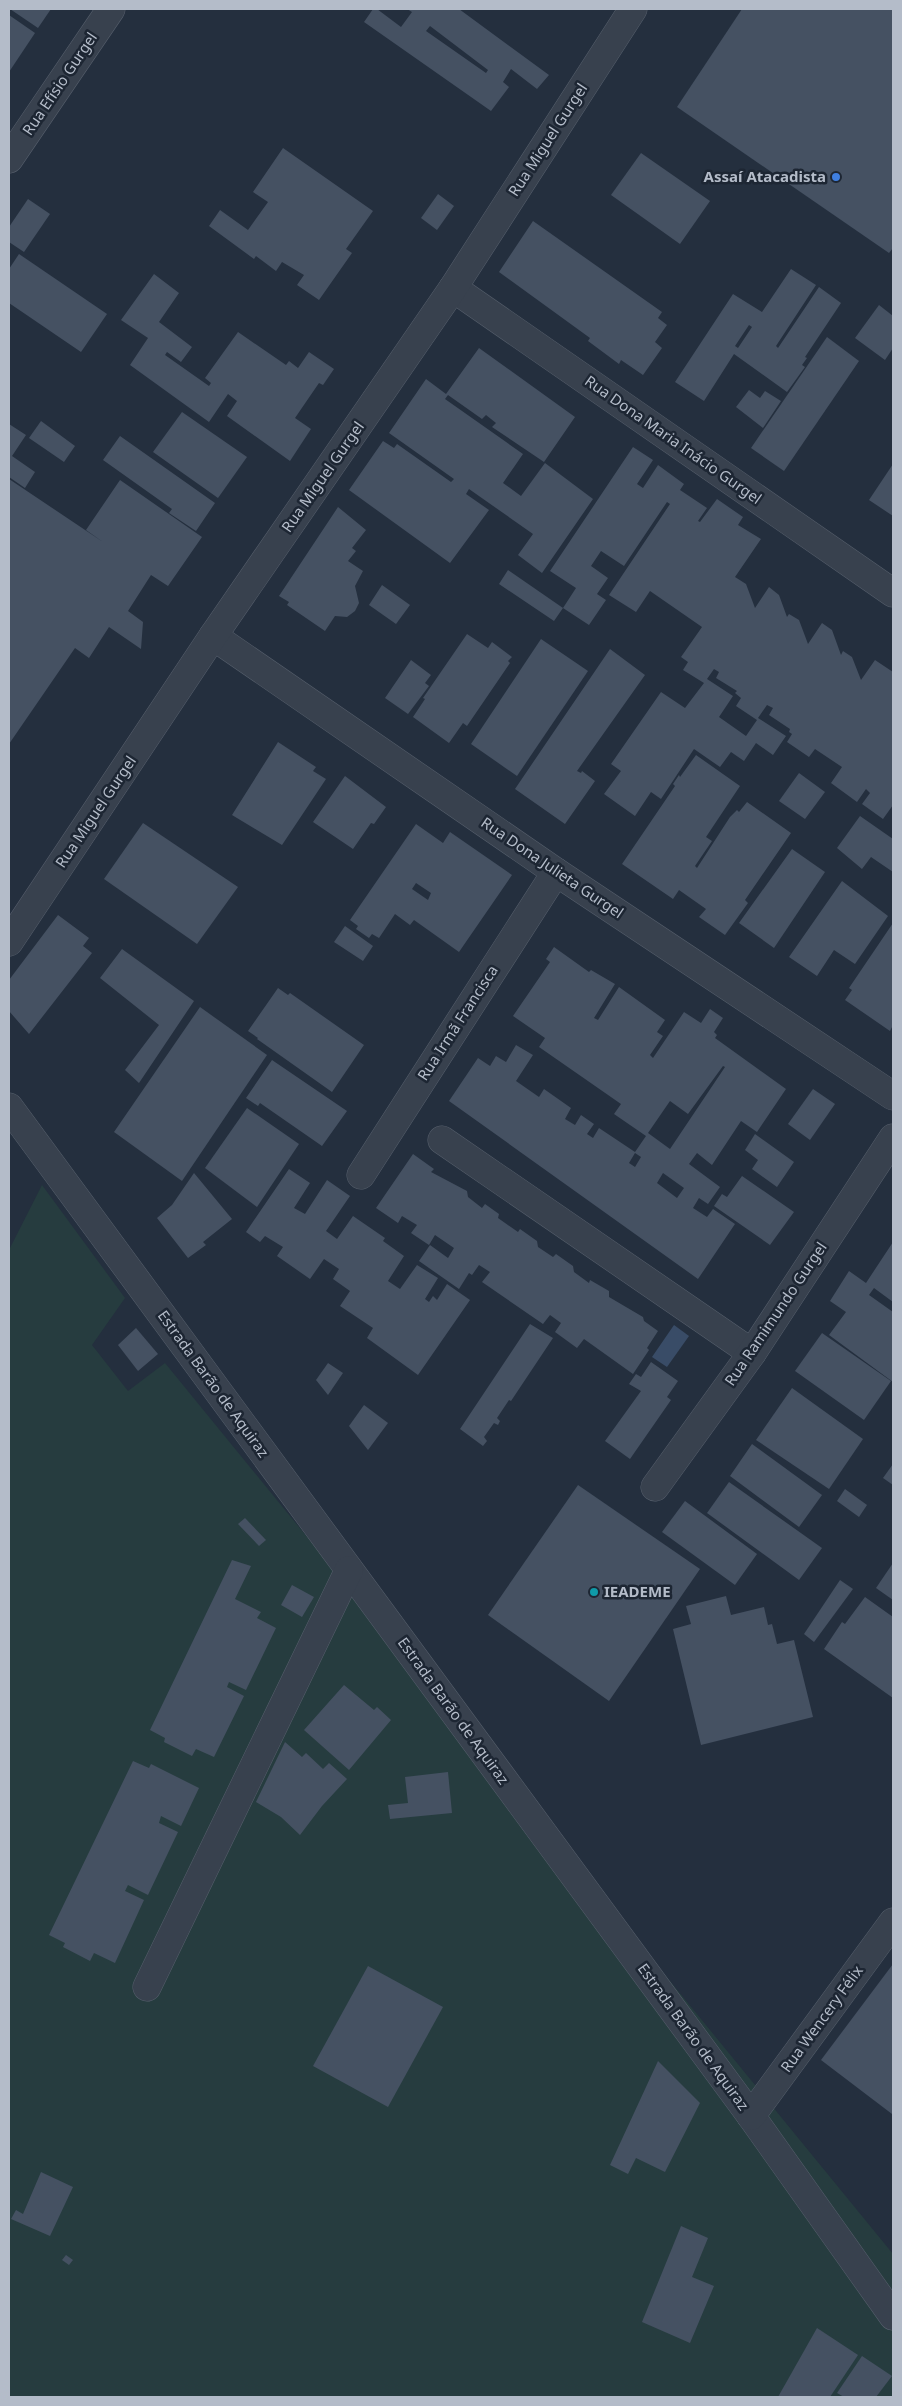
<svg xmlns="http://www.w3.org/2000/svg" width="902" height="2406" font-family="'Noto Sans',sans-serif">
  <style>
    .green { fill: #263c3f }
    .water { fill: #394c67 }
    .building { fill: #455162; fill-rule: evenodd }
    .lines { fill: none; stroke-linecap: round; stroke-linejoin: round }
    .minor-casing { stroke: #565f6c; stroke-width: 29 }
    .minor { stroke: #38414e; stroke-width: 28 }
    .shop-dot { fill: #3f7fe0; stroke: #1d2633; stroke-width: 2 }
    .culture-dot { fill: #0f9aa8; stroke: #1d2633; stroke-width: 2 }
    .labels { text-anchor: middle; stroke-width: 5; stroke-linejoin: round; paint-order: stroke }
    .street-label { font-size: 15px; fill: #b4bcc9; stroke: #1d2633 }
    .poi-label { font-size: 15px; font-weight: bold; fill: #b4bcc9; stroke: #1d2633; text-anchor: end }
  </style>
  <rect width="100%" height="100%" fill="#242f3e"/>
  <path class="green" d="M 42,1185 L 125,1298 L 92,1345 L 128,1391 L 165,1363 L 893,2254 L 893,2397 L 9,2397 L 9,1250 Z"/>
  <path class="water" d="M 674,1325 L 689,1336 L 667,1367 L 652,1357 Z"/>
  <g class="building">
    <path d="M 10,9 L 51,9 L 38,28 Z"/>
    <path d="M 373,9 L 377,9 L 401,27 L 412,12 L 407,9 L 459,9 L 549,75 L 537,89 L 511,69 L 503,82 L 509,87 L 491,111 L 364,22 ZM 430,26 L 488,70 L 486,73 L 426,31 Z"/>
    <path d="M 742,9 L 893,9 L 893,248 L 889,253 L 677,107 Z"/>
    <path d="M 9,15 L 35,33 L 9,72 Z"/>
    <path d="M 283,148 L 373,211 L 346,249 L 352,253 L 319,300 L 297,285 L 304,275 L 282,262 L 276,271 L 256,256 L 254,259 L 209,226 L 220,210 L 248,230 L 268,202 L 253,192 Z"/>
    <path d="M 641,153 L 710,201 L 680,244 L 611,195 Z"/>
    <path d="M 438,194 L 454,206 L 437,230 L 421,218 Z"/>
    <path d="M 28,199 L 50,214 L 24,252 L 9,242 L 9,227 Z"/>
    <path d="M 533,221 L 662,312 L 658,318 L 667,325 L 655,342 L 662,348 L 643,375 L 621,360 L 619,364 L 588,341 L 590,338 L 499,272 Z"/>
    <path d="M 19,254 L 107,314 L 81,352 L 9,303 L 9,269 Z"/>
    <path d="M 791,269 L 816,285 L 776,346 L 778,348 L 819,287 L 841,303 L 805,357 L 807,358 L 802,365 L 805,367 L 787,392 L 734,354 L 704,401 L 675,382 L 733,294 L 762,312 ZM 749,325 L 752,327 L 738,348 L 735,346 Z"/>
    <path d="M 154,274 L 179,293 L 159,322 L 192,347 L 181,362 L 167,352 L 165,355 L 209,386 L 211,383 L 205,378 L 238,332 L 286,365 L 289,361 L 298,368 L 309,352 L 334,369 L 323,385 L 319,383 L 295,418 L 311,429 L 290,461 L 227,416 L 237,401 L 228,394 L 209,422 L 130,365 L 148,338 L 121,320 Z"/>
    <path d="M 879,305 L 893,316 L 893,348 L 885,360 L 855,338 Z"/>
    <path d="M 827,337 L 859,361 L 784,471 L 751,448 Z"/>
    <path d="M 479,348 L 575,417 L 544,462 L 492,427 L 496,423 L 486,415 L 482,419 L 448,395 L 445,399 L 523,454 L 503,483 L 521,496 L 545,463 L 593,499 L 542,573 L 518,555 L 533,534 L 469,489 L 466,494 L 489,510 L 450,563 L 349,490 L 383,441 L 394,448 L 397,444 L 451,482 L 454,479 L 389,433 L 426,379 L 446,394 Z"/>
    <path d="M 749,390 L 760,398 L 765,391 L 781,401 L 763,428 L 736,407 Z"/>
    <path d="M 182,412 L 247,457 L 218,498 L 153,452 Z"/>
    <path d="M 41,421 L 75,446 L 64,462 L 29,438 Z"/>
    <path d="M 9,424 L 26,435 L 12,456 L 35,472 L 25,488 L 9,477 Z"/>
    <path d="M 120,436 L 215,503 L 196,531 L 169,513 L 172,509 L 103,460 Z"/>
    <path d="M 633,447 L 653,460 L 637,484 L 643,488 L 658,465 L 684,484 L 680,490 L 707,508 L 698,521 L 700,522 L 717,499 L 743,517 L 738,525 L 761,539 L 735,577 L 746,584 L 755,608 L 769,587 L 779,595 L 787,617 L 789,614 L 799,620 L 808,644 L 822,623 L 832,630 L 841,655 L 843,651 L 852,657 L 861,680 L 875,660 L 893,672 L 893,805 L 883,819 L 862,804 L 870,793 L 866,789 L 857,802 L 831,783 L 842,767 L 815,749 L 809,757 L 787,742 L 792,734 L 789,732 L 790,729 L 769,715 L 773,708 L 767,705 L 758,718 L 786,736 L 773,755 L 756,743 L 744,761 L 731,752 L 720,767 L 694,749 L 661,799 L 651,792 L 635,816 L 604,794 L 621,771 L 611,764 L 661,692 L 685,708 L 704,683 L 683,670 L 688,662 L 681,657 L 702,627 L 650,591 L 636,612 L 609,595 L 670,504 L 667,502 L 624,566 L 601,551 L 591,566 L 608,578 L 597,594 L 606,600 L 589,625 L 563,608 L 554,621 L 499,584 L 508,570 L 563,608 L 576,588 L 550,571 ZM 714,669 L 719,672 L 716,678 L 737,691 L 735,693 L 741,698 L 736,706 L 757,720 L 746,736 L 719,717 L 733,696 L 707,679 Z"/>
    <path d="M 893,464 L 893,516 L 869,500 Z"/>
    <path d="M 9,479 L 103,542 L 86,530 L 120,480 L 202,537 L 168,586 L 151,575 L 128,611 L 143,622 L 141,649 L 109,627 L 89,658 L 75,648 L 9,744 Z"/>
    <path d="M 338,507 L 366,530 L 352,548 L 356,551 L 348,561 L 363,571 L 355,586 L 359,603 L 355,611 L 347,617 L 335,616 L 325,631 L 287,605 L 289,602 L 279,596 Z"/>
    <path d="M 382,585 L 410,605 L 396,624 L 369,605 Z"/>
    <path d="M 467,634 L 488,648 L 492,642 L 512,657 L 508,661 L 510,663 L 467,726 L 463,723 L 449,743 L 413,717 L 425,699 L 423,698 Z"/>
    <path d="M 541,639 L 588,671 L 517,776 L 471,744 Z"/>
    <path d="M 610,649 L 645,675 L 577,771 L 581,773 L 582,771 L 595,781 L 565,824 L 515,789 Z"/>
    <path d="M 411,660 L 431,675 L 425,683 L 429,686 L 408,714 L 385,698 Z"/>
    <path d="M 278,742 L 316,767 L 313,771 L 326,779 L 282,845 L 232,815 Z"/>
    <path d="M 696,755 L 740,786 L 706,837 L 712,841 L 695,866 L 697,868 L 730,817 L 737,810 L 739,812 L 747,802 L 791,833 L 745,900 L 748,903 L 725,935 L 699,917 L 706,909 L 679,890 L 673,899 L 622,864 L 675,786 L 673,784 L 679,775 L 680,777 Z"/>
    <path d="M 799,773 L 825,792 L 805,819 L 779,801 Z"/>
    <path d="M 345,776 L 386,807 L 374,824 L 371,823 L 353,849 L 313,822 Z"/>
    <path d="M 860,816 L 893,839 L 893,872 L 871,857 L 862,869 L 837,848 Z"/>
    <path d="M 143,823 L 238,887 L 197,944 L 104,879 Z"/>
    <path d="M 416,824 L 443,843 L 450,832 L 512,875 L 459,952 L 414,920 L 410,925 L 395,914 L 379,938 L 372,934 L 369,938 L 356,929 L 358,926 L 350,920 ZM 416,883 L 431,893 L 428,900 L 412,889 Z"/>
    <path d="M 792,849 L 825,872 L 774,948 L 739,923 Z"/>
    <path d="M 842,881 L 888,916 L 855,964 L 834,950 L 817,976 L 789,957 Z"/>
    <path d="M 58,915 L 89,938 L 83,946 L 92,953 L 29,1034 L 9,1011 L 9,980 Z"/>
    <path d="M 893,923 L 893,1025 L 890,1031 L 845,1000 L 852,990 L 849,988 Z"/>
    <path d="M 345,926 L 373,946 L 363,961 L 334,942 Z"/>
    <path d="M 554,947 L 589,972 L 591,970 L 615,984 L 594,1018 L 598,1020 L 619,987 L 665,1020 L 657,1032 L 663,1036 L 650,1055 L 653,1058 L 684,1012 L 701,1023 L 710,1009 L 723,1018 L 714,1032 L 717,1035 L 715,1038 L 786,1089 L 757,1132 L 741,1121 L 712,1165 L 697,1153 L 689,1164 L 720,1187 L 708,1204 L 699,1198 L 693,1208 L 707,1217 L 713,1209 L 735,1224 L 698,1279 L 449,1101 L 478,1058 L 490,1066 L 496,1056 L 506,1062 L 516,1045 L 533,1055 L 516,1081 L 539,1097 L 544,1089 L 571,1108 L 565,1119 L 575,1125 L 581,1115 L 594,1124 L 587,1134 L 593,1138 L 599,1128 L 635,1152 L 646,1136 L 614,1114 L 621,1104 L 539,1047 L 545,1038 L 513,1016 L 550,962 L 546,959 ZM 723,1066 L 725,1067 L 670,1149 L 648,1133 L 670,1101 L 688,1114 ZM 635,1153 L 641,1157 L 635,1167 L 629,1163 ZM 663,1173 L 684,1188 L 677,1198 L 657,1183 Z"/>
    <path d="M 122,949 L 194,1001 L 139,1083 L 125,1070 L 159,1025 L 100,978 Z"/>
    <path d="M 278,988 L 288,995 L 290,993 L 364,1045 L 332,1092 L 257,1039 L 258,1038 L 248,1031 Z"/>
    <path d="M 200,1007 L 267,1055 L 182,1181 L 114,1132 Z"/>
    <path d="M 272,1060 L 347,1111 L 322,1146 L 260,1103 L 258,1106 L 246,1098 Z"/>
    <path d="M 813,1089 L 835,1104 L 810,1140 L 788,1124 Z"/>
    <path d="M 247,1108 L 299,1144 L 257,1207 L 205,1168 Z"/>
    <path d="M 755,1134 L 794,1162 L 777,1187 L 752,1169 L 758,1160 L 745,1150 Z"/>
    <path d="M 413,1154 L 434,1169 L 431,1172 L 467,1191 L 468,1197 L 482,1208 L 485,1204 L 499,1214 L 498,1218 L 518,1232 L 520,1229 L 537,1241 L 538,1247 L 553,1257 L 556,1254 L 573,1266 L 574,1272 L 589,1283 L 590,1280 L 609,1291 L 609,1297 L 643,1317 L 644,1321 L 658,1331 L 647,1348 L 649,1350 L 633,1374 L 584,1339 L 577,1348 L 555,1332 L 561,1323 L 550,1315 L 543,1324 L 482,1282 L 490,1272 L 479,1265 L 472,1275 L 469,1273 L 459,1289 L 419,1261 L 430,1245 L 448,1258 L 454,1248 L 435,1235 L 429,1245 L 411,1233 L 417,1225 L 402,1216 L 398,1223 L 376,1208 Z"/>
    <path d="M 289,1169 L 310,1183 L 294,1208 L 305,1214 L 327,1180 L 350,1196 L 326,1231 L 337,1239 L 353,1216 L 385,1238 L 383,1241 L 404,1256 L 388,1281 L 400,1289 L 417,1265 L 438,1278 L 425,1299 L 429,1302 L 433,1296 L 437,1300 L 447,1284 L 470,1300 L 418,1375 L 367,1338 L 373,1328 L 340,1306 L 350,1291 L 333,1279 L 339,1269 L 324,1259 L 310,1279 L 277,1256 L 283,1247 L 265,1236 L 260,1242 L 246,1232 Z"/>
    <path d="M 194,1173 L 232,1219 L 203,1242 L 206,1245 L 188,1258 L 157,1218 L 172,1205 Z"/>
    <path d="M 742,1176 L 794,1212 L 770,1245 L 714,1206 L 722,1194 L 727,1197 Z"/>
    <path d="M 893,1242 L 893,1302 L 874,1288 L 869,1295 L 893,1312 L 893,1382 L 829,1335 L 846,1312 L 830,1301 L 849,1271 L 866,1283 Z"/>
    <path d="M 530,1324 L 553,1338 L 511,1401 L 509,1400 L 497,1418 L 500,1421 L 498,1425 L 494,1423 L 484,1437 L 487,1441 L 483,1446 L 460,1429 Z"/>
    <path d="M 136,1328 L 158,1354 L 138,1371 L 118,1345 Z"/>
    <path d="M 822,1333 L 891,1381 L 864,1420 L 795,1371 Z"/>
    <path d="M 651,1362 L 678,1381 L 667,1397 L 671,1400 L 630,1459 L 605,1441 L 641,1391 L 629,1384 L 636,1374 L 641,1377 Z"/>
    <path d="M 328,1363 L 343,1373 L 328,1395 L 316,1380 Z"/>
    <path d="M 792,1388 L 863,1439 L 829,1489 L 756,1440 Z"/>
    <path d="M 364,1405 L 388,1423 L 368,1450 L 349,1426 Z"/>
    <path d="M 752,1444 L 822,1495 L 799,1527 L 730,1476 Z"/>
    <path d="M 893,1464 L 893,1485 L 883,1478 Z"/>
    <path d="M 729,1482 L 822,1548 L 799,1580 L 707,1513 Z"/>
    <path d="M 578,1485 L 700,1569 L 609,1701 L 488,1615 Z"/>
    <path d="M 845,1489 L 867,1505 L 859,1517 L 837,1501 Z"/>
    <path d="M 685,1501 L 757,1554 L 735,1585 L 662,1532 Z"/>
    <path d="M 245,1518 L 266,1540 L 259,1546 L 238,1524 Z"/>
    <path d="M 232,1560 L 251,1566 L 235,1599 L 261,1612 L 257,1618 L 276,1628 L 246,1690 L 229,1682 L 227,1687 L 244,1696 L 214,1757 L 196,1749 L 192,1756 L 164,1742 L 165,1738 L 150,1730 Z"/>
    <path d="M 893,1563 L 893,1600 L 876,1588 Z"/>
    <path d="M 840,1580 L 853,1589 L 814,1642 L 804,1634 Z"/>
    <path d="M 292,1585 L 314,1597 L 302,1617 L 281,1605 Z"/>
    <path d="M 726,1596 L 731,1615 L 764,1607 L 768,1625 L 772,1624 L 777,1644 L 794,1640 L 813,1717 L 701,1745 L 673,1629 L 691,1624 L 686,1606 Z"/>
    <path d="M 865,1597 L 893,1617 L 893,1698 L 824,1649 L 842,1622 L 845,1624 Z"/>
    <path d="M 344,1685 L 374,1710 L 377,1707 L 391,1720 L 349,1770 L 304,1730 Z"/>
    <path d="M 285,1742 L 302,1757 L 306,1753 L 323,1769 L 329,1763 L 347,1779 L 322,1806 L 300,1835 L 281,1817 L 256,1802 Z"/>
    <path d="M 133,1761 L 149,1768 L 151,1764 L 199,1788 L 181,1826 L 161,1816 L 159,1823 L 178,1832 L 148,1895 L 128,1885 L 125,1891 L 144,1900 L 115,1963 L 94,1953 L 90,1961 L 63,1947 L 65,1943 L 49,1935 Z"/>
    <path d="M 448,1772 L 452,1813 L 390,1819 L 388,1805 L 408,1803 L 405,1777 Z"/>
    <path d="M 893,1964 L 893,2113 L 892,2114 L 821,2060 Z"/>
    <path d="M 368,1966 L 443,2007 L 388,2107 L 313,2066 Z"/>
    <path d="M 658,2061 L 700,2103 L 665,2172 L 636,2158 L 628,2174 L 610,2165 Z"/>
    <path d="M 41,2172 L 73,2187 L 50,2236 L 11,2219 L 16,2210 L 23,2214 Z"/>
    <path d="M 681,2226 L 708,2238 L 692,2277 L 714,2286 L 690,2343 L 642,2322 Z"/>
    <path d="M 66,2255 L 73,2260 L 69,2265 L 62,2260 Z"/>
    <path d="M 817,2328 L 858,2355 L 830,2397 L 778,2397 Z"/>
    <path d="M 862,2356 L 892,2376 L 876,2397 L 844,2397 L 837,2393 Z"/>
  </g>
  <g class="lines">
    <defs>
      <g id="minor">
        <path d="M 9,159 L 111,9"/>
        <path d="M 453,288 L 893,593"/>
        <path d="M 213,636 L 556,872 L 893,1096"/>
        <path d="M 9,942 L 213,636 L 453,288 L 633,9"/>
        <path d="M 9,1107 L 751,2116 L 893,2316"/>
        <path d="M 442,1140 L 752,1353"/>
        <path d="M 361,1175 L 556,872"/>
        <path d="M 655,1487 L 752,1353 L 893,1138"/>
        <path d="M 147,1987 L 349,1570"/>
        <path d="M 751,2116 L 893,1922"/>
      </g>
    </defs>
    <use href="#minor" class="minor-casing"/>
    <use href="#minor" class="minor"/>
  </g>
  <circle class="shop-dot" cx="836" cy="177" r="5"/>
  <circle class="culture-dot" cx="594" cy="1592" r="5"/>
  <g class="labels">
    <g class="street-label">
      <text transform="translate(60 84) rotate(-56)" y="5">Rua Efísio Gurgel</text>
      <text transform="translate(548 140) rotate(-57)" y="5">Rua Miguel Gurgel</text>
      <text transform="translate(673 440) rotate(35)" y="5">Rua Dona Maria Inácio Gurgel</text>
      <text transform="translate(323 477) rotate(-55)" y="5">Rua Miguel Gurgel</text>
      <text transform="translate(96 812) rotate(-56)" y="5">Rua Miguel Gurgel</text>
      <text transform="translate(552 868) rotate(34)" y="5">Rua Dona Julieta Gurgel</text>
      <text transform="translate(458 1023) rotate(-57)" y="5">Rua Irmã Francisca</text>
      <text transform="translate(776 1314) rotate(-56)" y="5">Rua Ramimundo Gurgel</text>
      <text transform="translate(213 1384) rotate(54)" y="5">Estrada Barão de Aquiraz</text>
      <text transform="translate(453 1711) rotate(54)" y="5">Estrada Barão de Aquiraz</text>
      <text transform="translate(822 2019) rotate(-54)" y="5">Rua Wencery Félix</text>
      <text transform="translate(693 2037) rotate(54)" y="5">Estrada Barão de Aquiraz</text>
    </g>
    <g class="poi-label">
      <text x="826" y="182">Assaí Atacadista</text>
      <text x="604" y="1597" text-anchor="start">IEADEME</text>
    </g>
  </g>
  <rect width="902" height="2406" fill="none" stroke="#b4bcc9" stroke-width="20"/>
</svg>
